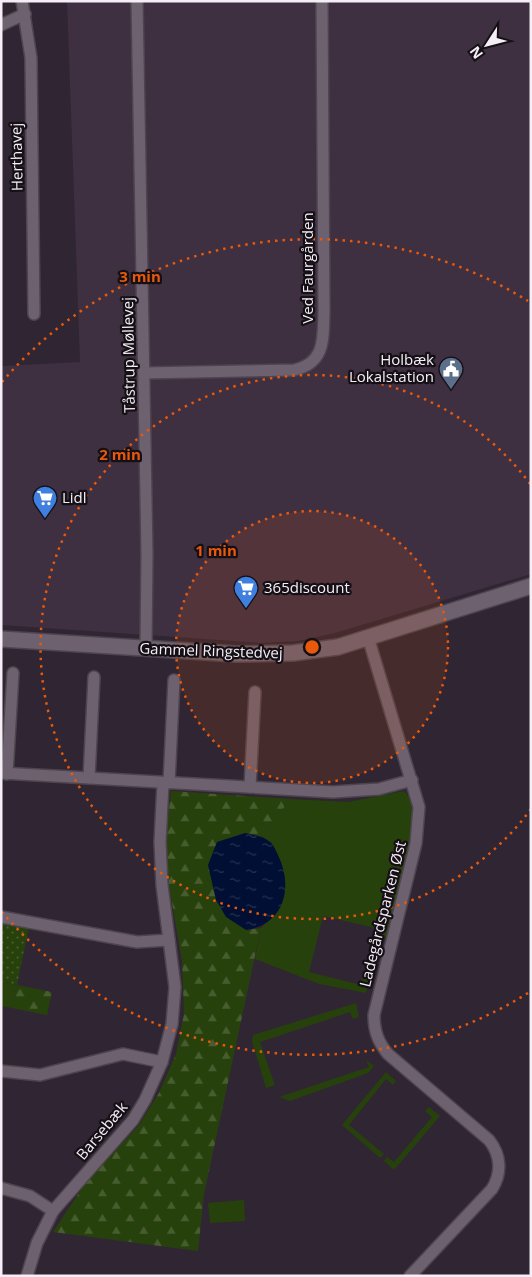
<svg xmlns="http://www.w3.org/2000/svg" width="532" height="1277" font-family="'Open Sans',sans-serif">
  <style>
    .built { fill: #3e2f41 }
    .grass { fill: #27410c }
    .forest { fill: url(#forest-firs) }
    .park { fill: url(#park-dots) }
    .water { fill: url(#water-ripples) }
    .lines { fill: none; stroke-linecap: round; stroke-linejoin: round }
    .street-casing { stroke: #4d444e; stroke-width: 14 }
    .secondary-casing { stroke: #4d444e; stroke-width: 18 }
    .street { stroke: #6d606f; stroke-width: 11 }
    .secondary { stroke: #6d606f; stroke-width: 15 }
    .ring { fill: none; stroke: #e8590c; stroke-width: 2.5; stroke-dasharray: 2.5 5 }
    .labels { text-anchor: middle; stroke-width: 4.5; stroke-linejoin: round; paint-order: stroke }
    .street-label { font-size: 15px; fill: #f6eef7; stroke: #151016 }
    .poi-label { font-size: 15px; fill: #f6eef7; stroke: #151016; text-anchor: start }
    .centre { fill: #e8590c; stroke: #151016; stroke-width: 2.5 }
    .ring-label { font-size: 15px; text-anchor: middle; font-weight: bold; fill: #e8590c; stroke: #151016; stroke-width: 4.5; stroke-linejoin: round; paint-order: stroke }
  </style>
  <defs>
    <pattern id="forest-firs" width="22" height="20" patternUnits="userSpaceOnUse" patternTransform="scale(1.25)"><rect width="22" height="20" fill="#27410c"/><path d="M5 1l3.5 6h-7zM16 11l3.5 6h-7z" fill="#475d30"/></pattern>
    <pattern id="park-dots" width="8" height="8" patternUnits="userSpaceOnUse" patternTransform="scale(1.25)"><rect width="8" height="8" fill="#27410c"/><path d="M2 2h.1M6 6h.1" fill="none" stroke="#475d30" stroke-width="1.8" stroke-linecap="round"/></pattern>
    <pattern id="water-ripples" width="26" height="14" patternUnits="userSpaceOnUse" patternTransform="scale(1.25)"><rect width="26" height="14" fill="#000f33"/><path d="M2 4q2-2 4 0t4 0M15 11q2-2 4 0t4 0" fill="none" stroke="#263251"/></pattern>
  </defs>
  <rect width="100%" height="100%" fill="#302532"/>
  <path class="built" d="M 67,1 L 531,1 L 531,574 L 335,633 L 298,641 L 262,643 L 1,625 L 1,366 L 80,362 Z"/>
  <g class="grass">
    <path d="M 404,791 C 428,810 394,910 387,938 L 373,937 L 375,928 L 323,916 L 309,972 L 361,985 L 363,976 L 370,978 L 366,993 L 319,984 L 255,959 L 261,928 L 281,907 L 272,843 L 263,837 L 290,799 L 348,802 Z"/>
    <path d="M 1,982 L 17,985 L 12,1008 L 1,1006 Z"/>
    <path d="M 356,1003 L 359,1017 L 353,1019 L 350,1012 L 260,1042 L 275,1085 L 266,1088 L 252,1041 L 253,1035 Z"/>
    <path d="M 366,1060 L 374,1066 L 368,1073 L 290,1101 L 279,1097 L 369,1067 Z"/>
    <path d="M 386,1072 L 396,1081 L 393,1085 L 386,1079 L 349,1125 L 384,1154 L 380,1158 L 342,1125 Z"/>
    <path d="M 429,1107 L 440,1116 L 394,1170 L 384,1161 L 387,1157 L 394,1162 L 432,1117 L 425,1111 Z"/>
    <path d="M 244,1200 L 245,1221 L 210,1223 L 208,1203 Z"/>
  </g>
  <g class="forest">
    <path d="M 171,791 L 290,799 L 263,837 L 245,833 L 246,930 L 261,928 L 204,1194 L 198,1251 L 53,1232 L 85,1184 L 139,1125 L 159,1093 L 176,1054 L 184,1014 L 182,961 L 169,886 L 166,836 Z"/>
    <path d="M 17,985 L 52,992 L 47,1015 L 12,1008 Z"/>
  </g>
  <path class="park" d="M 1,922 L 29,927 L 17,985 L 1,982 Z"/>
  <path class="water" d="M 245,833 C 254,835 263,836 270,842 C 274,845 276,851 278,855 C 294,887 284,925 246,930 L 226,917 L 216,900 L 208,865 L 217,842 Z"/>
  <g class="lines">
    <defs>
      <g id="street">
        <path d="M 22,1 L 31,58 L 34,314"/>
        <path d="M 137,1 L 147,554 L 146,649"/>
        <path d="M 1,25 L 25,14"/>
        <path d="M 144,373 L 294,370 C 326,363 323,338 324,311 L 322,1"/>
        <path d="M 368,637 L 419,807 L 416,843 L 374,1015 C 374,1031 378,1042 388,1054 L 489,1140 C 501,1155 502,1173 492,1189 L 410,1276"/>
        <path d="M 1,773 L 333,792 L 379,789 L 412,780"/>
        <path d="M 7,774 L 13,673"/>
        <path d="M 89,778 L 94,677"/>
        <path d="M 169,783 L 174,680"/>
        <path d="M 250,787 L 255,692"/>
        <path d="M 1,917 L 137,942 L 169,940"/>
        <path d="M 1,1071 L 40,1075 L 123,1054 L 162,1062"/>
        <path d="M 1,1188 L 30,1196 L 53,1211"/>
        <path d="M 27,1276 L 37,1243 L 53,1211 L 133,1120 L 145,1100 L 162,1062 L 172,1024 L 175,987 L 162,885 L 160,842 L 163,783"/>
      </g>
      <path id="secondary" d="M 1,639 L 236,654 L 293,653 L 338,647 L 531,586"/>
    </defs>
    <use href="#street" class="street-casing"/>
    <use href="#secondary" class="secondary-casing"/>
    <use href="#street" class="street"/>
    <use href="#secondary" class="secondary"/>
  </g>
  <circle cx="312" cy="647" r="136" fill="#e8590c" fill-opacity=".12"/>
  <g class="ring">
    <circle cx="312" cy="647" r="136"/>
    <path d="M531 809A272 272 0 1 1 531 485"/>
    <path d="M528 993A408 408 0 0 1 2 912M2 382A408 408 0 0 1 528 301"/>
  </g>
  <defs>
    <symbol id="civic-pin" viewBox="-11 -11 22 30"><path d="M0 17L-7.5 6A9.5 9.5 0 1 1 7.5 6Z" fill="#5c6f8a" stroke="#151016"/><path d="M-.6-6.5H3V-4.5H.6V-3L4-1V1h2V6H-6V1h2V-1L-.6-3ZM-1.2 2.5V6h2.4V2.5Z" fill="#fff"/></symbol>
    <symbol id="supermarket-pin" viewBox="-11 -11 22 30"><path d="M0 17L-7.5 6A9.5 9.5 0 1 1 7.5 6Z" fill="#3f7fe0" stroke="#151016"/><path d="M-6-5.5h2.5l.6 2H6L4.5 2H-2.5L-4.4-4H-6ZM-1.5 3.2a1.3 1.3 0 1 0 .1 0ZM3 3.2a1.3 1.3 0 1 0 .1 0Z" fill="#fff"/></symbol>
  </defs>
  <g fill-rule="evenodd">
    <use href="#civic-pin" x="437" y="355" width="28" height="38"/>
    <use href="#supermarket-pin" x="31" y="484" width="28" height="38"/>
    <use href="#supermarket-pin" x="232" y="574" width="28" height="38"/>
  </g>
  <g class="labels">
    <g class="street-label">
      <text transform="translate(17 157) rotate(-91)" y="5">Herthavej</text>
      <text transform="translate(308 268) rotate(-90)" y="5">Ved Faurgården</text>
      <text transform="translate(129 355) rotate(-91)" y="5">Tåstrup Møllevej</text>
      <text transform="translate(211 651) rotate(2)" y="5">Gammel Ringstedvej</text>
      <text transform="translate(383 914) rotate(-76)" y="5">Ladegårdsparken Øst</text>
      <text transform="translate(102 1131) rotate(-50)" y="5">Barsebæk</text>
    </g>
    <g class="poi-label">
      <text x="434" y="365" text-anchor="end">Holbæk<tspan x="434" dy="17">Lokalstation</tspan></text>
      <text x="62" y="503">Lidl</text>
      <text x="264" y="593">365discount</text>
    </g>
  </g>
  <circle cx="312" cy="647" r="8" class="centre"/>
  <g class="ring-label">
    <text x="140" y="282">3 min</text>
    <text x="120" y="460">2 min</text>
    <text x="216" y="556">1 min</text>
  </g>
  <rect width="532" height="1277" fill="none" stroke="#f6eef7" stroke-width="5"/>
  <g transform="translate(487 45) rotate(234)" stroke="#151016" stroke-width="4" paint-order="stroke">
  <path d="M0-4L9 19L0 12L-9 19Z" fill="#f6eef7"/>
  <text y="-8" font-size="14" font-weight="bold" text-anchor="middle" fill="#f6eef7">N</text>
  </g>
</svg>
